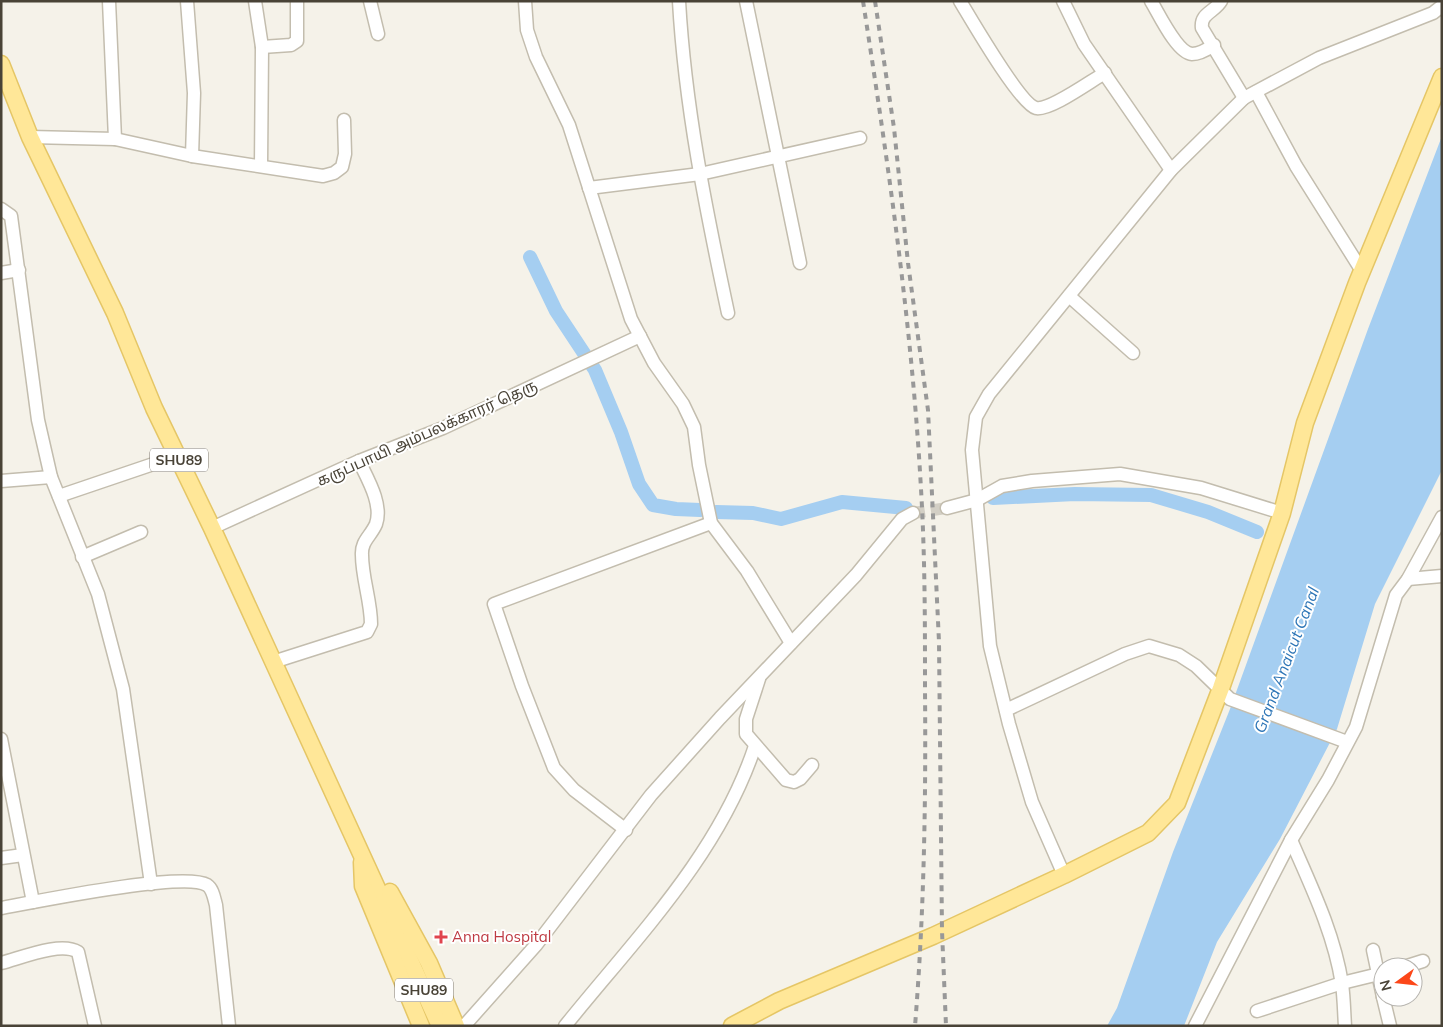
<svg xmlns="http://www.w3.org/2000/svg" width="1443" height="1027" font-family="Mulish,'Noto Sans Tamil',sans-serif">
  <style>
    .water { fill: #a5cef1 }
    .lines { fill: none; stroke-linecap: round; stroke-linejoin: round }
    .canal { stroke: #a5cef1; stroke-width: 14 }
    .minor-tunnel { stroke: #d3cfc5; stroke-width: 12; stroke-dasharray: 12 6; stroke-linecap: butt }
    .minor-casing { stroke: #c3bdae; stroke-width: 15 }
    .major-casing { stroke: #e5c666; stroke-width: 19 }
    .minor { stroke: #fff; stroke-width: 12 }
    .major { stroke: #ffe798; stroke-width: 16 }
    .rail { stroke: #989898; stroke-width: 4; stroke-dasharray: 6 6; stroke-linecap: butt }
    .health-dot { fill: #e0444e; stroke: #fff; stroke-width: 2 }
    .labels { text-anchor: middle; stroke-width: 4; stroke-linejoin: round; paint-order: stroke }
    .shield { fill: #fff; stroke: #807b73; stroke-width: 1 }
    .shield-label { font-size: 14px; font-weight: bold; fill: #494337 }
    .street-label { font-size: 15px; fill: #494337; stroke: #fff }
    .health-label { font-size: 15px; fill: #be3a42; stroke: #fff; text-anchor: start }
    .water-label { font-size: 16px; font-style: italic; fill: #2e76b7; stroke: #fff }
  </style>
  <rect width="100%" height="100%" fill="#f5f2e9"/>
  <path class="water" d="M 1442,136 L 1442,470 L 1375,604 L 1337,729 L 1280,839 L 1217,942 L 1184,1026 L 1107,1026 L 1117,1008 L 1173,852 L 1230,709 L 1368,329 Z"/>
  <g class="lines">
    <g class="canal">
      <path d="M 530,257 L 556,311 L 595,370 L 621,432 L 639,484 L 653,505 L 676,509 L 700,510"/>
      <path d="M 993,498 L 1075,494 L 1151,495 L 1208,512 L 1257,532"/>
      <path d="M 716,512 L 753,513 L 781,519 L 842,502 L 906,508"/>
    </g>
    <path class="minor-tunnel" d="M 913,513 L 947,508"/>
    <defs>
      <g id="minor">
        <path d="M 109,1 L 115,139"/>
        <path d="M 187,1 L 194,93 L 192,156"/>
        <path d="M 255,1 L 262,47 L 261,166"/>
        <path d="M 370,1 L 378,34"/>
        <path d="M 525,1 L 527,30 L 536,57 L 569,125 L 631,319 L 654,363 L 683,404 L 694,427 L 699,465 L 711,523 L 747,571 L 791,643"/>
        <path d="M 679,1 C 685,107 706,210 728,313"/>
        <path d="M 746,1 L 800,263"/>
        <path d="M 960,1 C 971,19 1020,104 1036,108 C 1050,111 1092,80 1105,73"/>
        <path d="M 1063,1 L 1084,44 L 1171,170"/>
        <path d="M 1151,1 C 1159,14 1177,53 1192,54 C 1200,54 1208,49 1214,45"/>
        <path d="M 1221,1 C 1215,12 1200,13 1202,28 L 1244,98"/>
        <path d="M 262,47 L 291,45 L 297,41 L 297,1"/>
        <path d="M 1256,92 L 1296,166 L 1362,271"/>
        <path d="M 30,137 L 115,139 L 192,156 L 323,176 L 334,173 L 342,167 L 345,154 L 344,120"/>
        <path d="M 589,188 L 700,174 L 860,138"/>
        <path d="M 1,209 L 11,216 L 38,420 L 51,477 L 98,594 L 123,689 L 151,884"/>
        <path d="M 1,273 L 19,270"/>
        <path d="M 1069,296 L 1133,353"/>
        <path d="M 1,481 L 51,477"/>
        <path d="M 59,496 L 177,456"/>
        <path d="M 947,508 L 977,500 L 1002,486 L 1032,481 L 1120,474 L 1201,488 L 1282,513"/>
        <path d="M 212,528 L 359,461 L 443,428 L 640,336"/>
        <path d="M 82,557 L 141,532"/>
        <path d="M 1408,579 L 1442,576"/>
        <path d="M 273,662 L 367,632 L 371,624 C 371,601 362,578 362,555 C 361,541 371,536 376,524 C 383,504 367,478 359,461"/>
        <path d="M 759,679 L 746,719 L 746,734 L 786,780 L 794,782 L 800,779 L 812,765"/>
        <path d="M 1006,710 L 1125,654 L 1149,646 L 1179,655 L 1196,666 L 1230,699 L 1347,742"/>
        <path d="M 1,739 L 33,902"/>
        <path d="M 626,830 L 574,790 L 554,768 L 522,686 L 494,604 L 711,523"/>
        <path d="M 1291,840 C 1311,886 1334,933 1342,984 C 1344,998 1344,1012 1345,1026"/>
        <path d="M 1,858 L 23,855"/>
        <path d="M 1064,875 L 1032,802 L 1009,724 L 990,646 L 972,450 L 976,417 L 989,394 L 1171,170 L 1244,98 L 1319,58 L 1433,13 L 1442,6"/>
        <path d="M 1,908 C 34,902 184,871 207,885 C 213,889 214,898 216,905 L 229,1026"/>
        <path d="M 1373,950 L 1383,997"/>
        <path d="M 1,963 C 21,958 61,941 78,952 L 95,1026"/>
        <path d="M 1404,967 L 1423,961"/>
        <path d="M 1383,997 L 1390,1026"/>
        <path d="M 1257,1011 L 1342,983 L 1383,973"/>
        <path d="M 464,1026 L 536,945 L 651,795 L 720,718 L 856,575 L 902,519 L 913,513"/>
        <path d="M 565,1026 C 635,939 719,855 755,746"/>
        <path d="M 1195,1026 L 1291,840 L 1328,780 L 1356,727 L 1396,595 L 1408,579 L 1442,517"/>
      </g>
      <g id="major">
        <path d="M 1,64 L 30,137 L 115,313 L 154,408 L 212,528 L 440,1026"/>
        <path d="M 362,862 L 363,886 L 421,1026"/>
        <path d="M 390,892 L 429,963 L 456,1026"/>
        <path d="M 732,1026 L 779,1001 L 933,936 L 1064,875 L 1148,833 L 1177,803 L 1221,688 L 1282,513 L 1305,423 L 1357,283 L 1442,77"/>
      </g>
    </defs>
    <use href="#minor" class="minor-casing"/>
    <use href="#major" class="major-casing"/>
    <use href="#minor" class="minor"/>
    <use href="#major" class="major"/>
    <g class="rail">
      <path d="M 863,1 C 888,163 912,326 921,489 C 925,556 925,623 925,690 C 926,802 924,914 915,1026"/>
      <path d="M 875,1 L 894,128 L 908,263 L 928,410 L 939,642 L 942,931 L 946,1026"/>
    </g>
  </g>
  <path class="health-dot" d="M438.5 929.5h5v5h5v5h-5v5h-5v-5h-5v-5h5z"/>
  <g class="labels">
    <g class="shield">
      <rect x="150" y="448.5" width="58" height="23" rx="4"/>
      <rect x="395" y="978.5" width="58" height="23" rx="4"/>
    </g>
    <g class="shield-label">
      <text x="179" y="465">SHU89</text>
      <text x="424" y="995">SHU89</text>
    </g>
    <g class="street-label">
      <text transform="translate(427 433) rotate(-24)" y="5">கருப்பாயி அம்பலக்காரர் தெரு</text>
    </g>
    <g class="health-label">
      <text x="452" y="942">Anna Hospital</text>
    </g>
    <g class="water-label">
      <text transform="translate(1286 660) rotate(-69)" y="6">Grand Anaicut Canal</text>
    </g>
  </g>
  <rect width="1443" height="1027" fill="none" stroke="#494337" stroke-width="5"/>
  <g transform="translate(1398 982) rotate(255)"><circle r="24" fill="#ffffff" stroke="#b6b4af"/>
  <path d="M0-4L9 19L0 12L-9 19Z" fill="#fc4719"/>
  <text y="-8" font-size="14" font-weight="bold" text-anchor="middle" fill="#494337">N</text>
  </g>
</svg>
